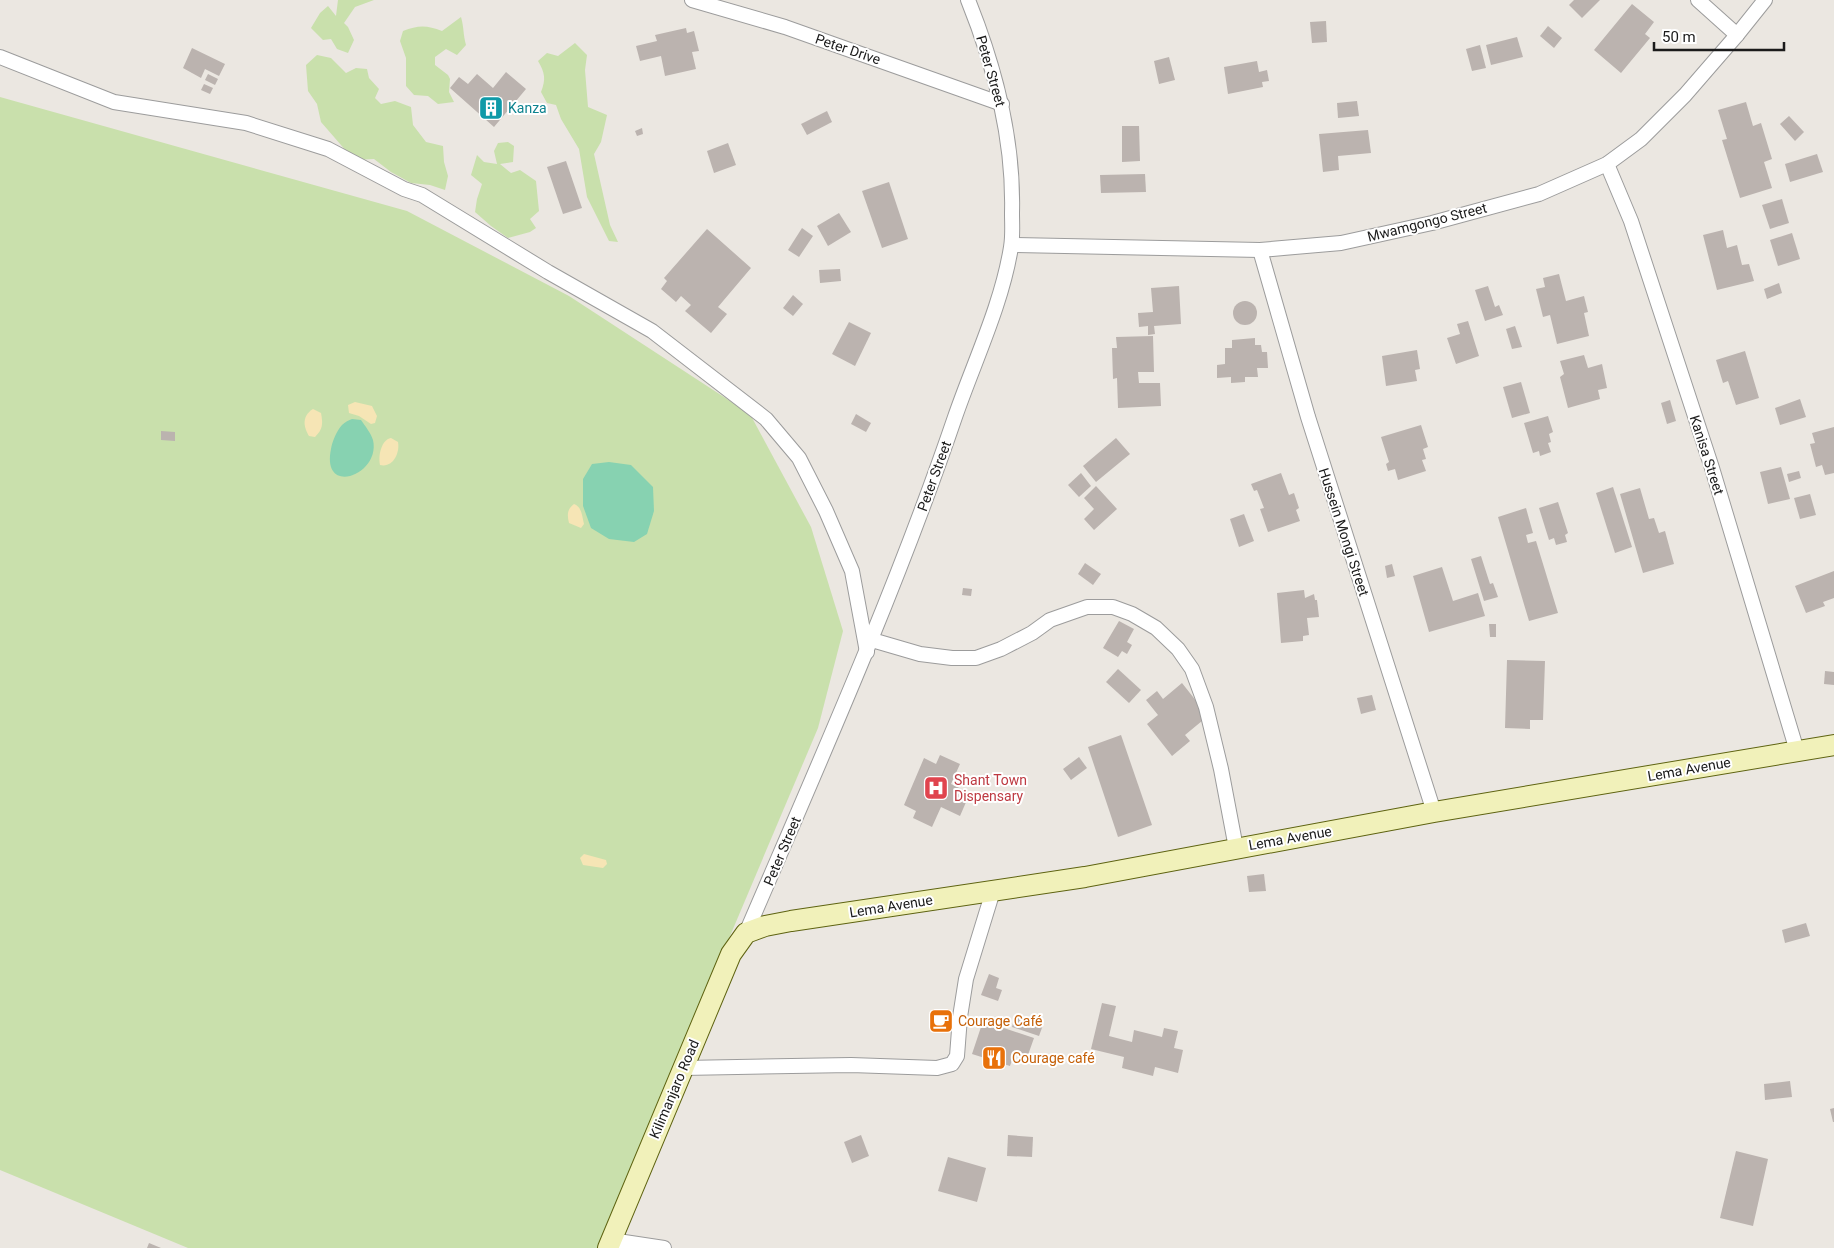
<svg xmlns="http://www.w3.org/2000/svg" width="1834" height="1248" font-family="Roboto,sans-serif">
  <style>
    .grass { fill: #c9e0ac }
    .sand { fill: #f6e5b5 }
    .pitch { fill: #87d2b1 }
    .building { fill: #bbb3af }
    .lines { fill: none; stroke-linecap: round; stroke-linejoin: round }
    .minor-casing { stroke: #9c9c9c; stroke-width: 16 }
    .secondary-casing { stroke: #5e6311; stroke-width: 22 }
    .minor { stroke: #fff; stroke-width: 14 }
    .secondary { stroke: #f1f1ba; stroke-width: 20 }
    .labels { text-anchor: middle; stroke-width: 4; stroke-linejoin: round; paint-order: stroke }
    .street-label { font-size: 14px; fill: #1b1b1b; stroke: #fff }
    .culture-label { font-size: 14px; fill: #0d838f; stroke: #fff; text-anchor: start }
    .health-label { font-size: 14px; fill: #be3a42; stroke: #fff; text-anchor: start }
    .food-label { font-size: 14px; fill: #c56008; stroke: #fff; text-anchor: start }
  </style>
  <rect width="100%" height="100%" fill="#ebe7e1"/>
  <g class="grass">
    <path d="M 338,0 L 374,0 L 355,7 L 344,23 L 348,27 L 354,40 L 348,53 L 337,49 L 331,39 L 323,40 L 311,28 L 320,13 L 328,6 L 336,16 Z"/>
    <path d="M 461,17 C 464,27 463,35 466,45 L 457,55 L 446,49 L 435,57 L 435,65 L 448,75 L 450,79 L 449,92 L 454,102 L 438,104 L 428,96 L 414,95 L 406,86 L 406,58 L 400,41 L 403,31 C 418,25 427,25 442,31 Z"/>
    <path d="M 575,43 L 587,55 L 585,70 L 588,107 L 607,115 L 601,142 L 594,154 L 610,225 L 618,242 L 609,241 L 587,197 L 579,149 L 561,119 L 556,105 L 547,103 L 541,92 C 546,79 545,73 538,61 L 547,53 L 558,56 Z"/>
    <path d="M 317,55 L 331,58 L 346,73 L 356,68 L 367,69 L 369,78 L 379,89 L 375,98 L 381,104 L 395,101 L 411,107 L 413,125 L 426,142 L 443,146 L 444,162 L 448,176 L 445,190 L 430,185 L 411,183 L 391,172 L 374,159 L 354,160 L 321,122 L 317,104 L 308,91 L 306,65 Z"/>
    <path d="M 0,97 L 407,211 L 569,296 L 750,414 L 811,527 L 843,631 L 818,728 L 598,1248 L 188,1248 L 0,1170 Z"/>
    <path d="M 508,142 L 514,146 L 513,162 L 500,164 L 511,173 L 520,170 L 536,181 L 539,211 L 530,219 L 536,228 L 530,232 L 508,238 L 491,226 L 475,212 L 477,199 L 482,184 L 471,175 L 477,155 L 484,162 L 497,164 L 494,151 L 498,143 Z"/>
  </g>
  <g class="sand">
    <path d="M 355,402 L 372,406 L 377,416 L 375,423 L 371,424 L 359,416 L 349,413 L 348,405 Z"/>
    <path d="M 313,409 L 321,413 C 323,424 323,429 315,437 L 309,436 C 303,426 302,416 313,409 Z"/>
    <path d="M 391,438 L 398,442 C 400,453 393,468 380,465 C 378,456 381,440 391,438 Z"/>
    <path d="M 574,504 C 582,507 582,516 584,524 L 581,528 L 569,523 C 567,515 567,509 574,504 Z"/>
    <path d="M 584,854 L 606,860 L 607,864 L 603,868 L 583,865 L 580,858 Z"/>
  </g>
  <g class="pitch">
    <path d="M 352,419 L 361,420 C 365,426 371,433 373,440 C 381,475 321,497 331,449 C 332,442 337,430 342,425 C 345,422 349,420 352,419 Z"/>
    <path d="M 609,462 L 631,465 L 653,487 L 654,511 L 647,534 L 634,542 L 609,539 L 591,528 L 583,506 L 583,479 L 592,464 Z"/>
  </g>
  <g class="building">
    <path d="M 1574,0 L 1600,0 L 1582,18 L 1569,5 Z"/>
    <path d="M 1632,4 L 1654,22 L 1645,34 L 1650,38 L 1621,73 L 1594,50 Z"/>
    <path d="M 1326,21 L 1327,42 L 1312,43 L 1310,22 Z"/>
    <path d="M 1548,26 L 1562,38 L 1554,48 L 1540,36 Z"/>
    <path d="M 686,28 L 687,33 L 694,31 L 699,51 L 692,52 L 696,69 L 665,76 L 661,56 L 640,61 L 636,46 L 657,41 L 655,35 Z"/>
    <path d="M 1517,37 L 1523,57 L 1491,65 L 1486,45 Z"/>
    <path d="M 1480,45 L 1486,68 L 1472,71 L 1466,49 Z"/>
    <path d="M 192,48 L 225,64 L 219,76 L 205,69 L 201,78 L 183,68 Z"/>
    <path d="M 1169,57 L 1175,80 L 1159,84 L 1154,61 Z"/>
    <path d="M 1257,61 L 1259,72 L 1267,70 L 1269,81 L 1262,82 L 1263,87 L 1228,94 L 1224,67 Z"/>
    <path d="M 506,72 L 526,89 L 494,127 L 450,88 L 459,77 L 468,84 L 477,74 L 493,88 Z"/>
    <path d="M 208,74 L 218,79 L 215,85 L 205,80 Z"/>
    <path d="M 204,84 L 213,88 L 210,94 L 201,90 Z"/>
    <path d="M 1357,101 L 1359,116 L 1338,118 L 1337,103 Z"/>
    <path d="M 1746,102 L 1753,126 L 1761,123 L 1772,159 L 1764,162 L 1772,188 L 1740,198 L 1722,140 L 1727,139 L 1718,110 Z"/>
    <path d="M 827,111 L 832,122 L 807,135 L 801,124 Z"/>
    <path d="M 1789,116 L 1804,132 L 1795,141 L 1780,124 Z"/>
    <path d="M 1122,126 L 1139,126 L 1140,161 L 1122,162 Z"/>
    <path d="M 642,128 L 643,134 L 637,136 L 635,131 Z"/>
    <path d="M 1368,130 L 1371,153 L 1338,156 L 1339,170 L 1323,172 L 1319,134 Z"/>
    <path d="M 728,143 L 736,165 L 714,173 L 707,151 Z"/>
    <path d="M 1817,154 L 1823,172 L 1790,182 L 1785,164 Z"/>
    <path d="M 566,161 L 582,208 L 563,214 L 547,167 Z"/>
    <path d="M 1145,174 L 1146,192 L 1101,193 L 1100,175 Z"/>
    <path d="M 889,182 L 908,239 L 882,248 L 862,191 Z"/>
    <path d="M 1782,199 L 1789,223 L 1770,229 L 1762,205 Z"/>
    <path d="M 839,213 L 851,232 L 828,246 L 817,226 Z"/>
    <path d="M 802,228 L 813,236 L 799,257 L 788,250 Z"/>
    <path d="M 707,229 L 751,268 L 718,307 L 727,314 L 711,333 L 685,311 L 691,305 L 681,296 L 676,302 L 661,289 L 667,281 L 664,278 Z"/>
    <path d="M 1723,230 L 1727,248 L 1737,245 L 1742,265 L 1749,264 L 1754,281 L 1717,290 L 1703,235 Z"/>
    <path d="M 1792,233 L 1800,259 L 1778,266 L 1770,240 Z"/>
    <path d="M 840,269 L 841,281 L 820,283 L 819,270 Z"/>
    <path d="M 1559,274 L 1566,301 L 1584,296 L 1588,312 L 1584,313 L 1589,336 L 1557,344 L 1550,315 L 1543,317 L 1536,289 L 1545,287 L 1543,278 Z"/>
    <path d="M 1779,283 L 1782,293 L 1767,299 L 1764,289 Z"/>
    <path d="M 1179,286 L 1181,324 L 1154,326 L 1155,334 L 1148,335 L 1148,326 L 1139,327 L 1138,313 L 1153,312 L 1151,288 Z"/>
    <path d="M 1488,286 L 1495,307 L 1499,305 L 1503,315 L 1485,321 L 1475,290 Z"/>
    <path d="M 793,295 L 803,304 L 793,316 L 783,308 Z"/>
    <circle cx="1245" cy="313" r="12"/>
    <path d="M 1468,321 L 1479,356 L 1456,364 L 1447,338 L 1460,334 L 1457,324 Z"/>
    <path d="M 849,322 L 871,333 L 855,366 L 832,354 Z"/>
    <path d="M 1515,326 L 1522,347 L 1512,349 L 1506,329 Z"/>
    <path d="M 1153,336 L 1154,372 L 1138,372 L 1139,383 L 1160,383 L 1161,406 L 1118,408 L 1117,378 L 1113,379 L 1112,348 L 1117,348 L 1116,337 Z"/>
    <path d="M 1255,338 L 1255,345 L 1261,345 L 1262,352 L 1267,352 L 1268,368 L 1257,368 L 1258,377 L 1245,377 L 1245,382 L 1231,383 L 1231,377 L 1217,378 L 1217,365 L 1225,364 L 1225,348 L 1232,348 L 1232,340 Z"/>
    <path d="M 1417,350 L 1420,369 L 1415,370 L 1417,381 L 1386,386 L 1382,356 Z"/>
    <path d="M 1745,351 L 1759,398 L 1736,405 L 1728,381 L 1723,383 L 1716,360 Z"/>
    <path d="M 1584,355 L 1588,368 L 1602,364 L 1607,388 L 1598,390 L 1600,399 L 1568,408 L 1560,377 L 1564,374 L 1560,361 Z"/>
    <path d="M 1521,382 L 1530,413 L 1512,418 L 1503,387 Z"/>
    <path d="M 1800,399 L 1806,417 L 1780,425 L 1775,408 Z"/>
    <path d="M 1670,400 L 1676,421 L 1667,424 L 1661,403 Z"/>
    <path d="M 856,414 L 871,423 L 866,432 L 851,424 Z"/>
    <path d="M 1548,416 L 1553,432 L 1549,434 L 1551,442 L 1548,443 L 1551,452 L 1540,456 L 1539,451 L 1533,453 L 1524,423 Z"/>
    <path d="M 1421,425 L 1428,447 L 1423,449 L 1426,459 L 1422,460 L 1426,471 L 1398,480 L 1395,469 L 1388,471 L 1386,464 L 1389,462 L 1381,437 Z"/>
    <path d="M 1834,427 L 1834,473 L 1825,475 L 1822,465 L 1816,467 L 1810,444 L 1815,443 L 1812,433 Z"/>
    <path d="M 161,431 L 175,432 L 175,441 L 161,440 Z"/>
    <path d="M 1116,438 L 1130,454 L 1096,482 L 1083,466 Z"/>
    <path d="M 1781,467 L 1790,499 L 1768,504 L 1760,472 Z"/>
    <path d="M 1799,471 L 1801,478 L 1789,482 L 1787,474 Z"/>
    <path d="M 1081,473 L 1091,486 L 1079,497 L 1068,485 Z"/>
    <path d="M 1281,473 L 1289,495 L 1294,493 L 1299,508 L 1296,510 L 1300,521 L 1268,532 L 1260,509 L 1264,508 L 1257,490 L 1254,491 L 1251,484 Z"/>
    <path d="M 1096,486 L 1117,509 L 1094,530 L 1084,519 L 1094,509 L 1084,498 Z"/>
    <path d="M 1613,487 L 1632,547 L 1615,553 L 1596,493 Z"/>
    <path d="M 1640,488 L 1649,519 L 1654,518 L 1659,533 L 1665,531 L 1674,564 L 1643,573 L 1620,494 Z"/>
    <path d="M 1810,494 L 1816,515 L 1800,519 L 1794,498 Z"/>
    <path d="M 1558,502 L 1568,533 L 1565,535 L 1567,542 L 1556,545 L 1554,538 L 1549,540 L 1539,508 Z"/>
    <path d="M 1526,508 L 1533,533 L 1526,535 L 1528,543 L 1536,541 L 1558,613 L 1529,621 L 1498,517 Z"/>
    <path d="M 1244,514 L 1254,541 L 1239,547 L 1230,519 Z"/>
    <path d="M 1481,556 L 1490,584 L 1493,583 L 1498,597 L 1484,601 L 1471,559 Z"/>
    <path d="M 1085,563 L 1101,574 L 1093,585 L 1078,574 Z"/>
    <path d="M 1392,564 L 1395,576 L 1387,578 L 1385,566 Z"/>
    <path d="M 1442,567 L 1453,601 L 1478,593 L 1485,616 L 1429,632 L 1413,576 Z"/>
    <path d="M 1834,571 L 1834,598 L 1823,602 L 1825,606 L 1806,613 L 1795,586 Z"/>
    <path d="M 963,588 L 972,589 L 971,596 L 962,595 Z"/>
    <path d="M 1304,590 L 1305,598 L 1314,594 L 1315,600 L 1317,600 L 1319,617 L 1307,618 L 1309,635 L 1303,636 L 1303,641 L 1281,643 L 1277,593 Z"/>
    <path d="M 1119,621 L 1134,629 L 1127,642 L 1132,645 L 1127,654 L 1122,651 L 1118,657 L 1103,648 Z"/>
    <path d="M 1489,624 L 1496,624 L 1496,637 L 1490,637 Z"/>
    <path d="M 1507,660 L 1545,661 L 1543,720 L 1530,720 L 1530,729 L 1505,728 Z"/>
    <path d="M 1118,669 L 1141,690 L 1129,703 L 1106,682 Z"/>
    <path d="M 1825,671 L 1834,672 L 1834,685 L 1824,684 Z"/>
    <path d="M 1182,683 L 1208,716 L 1185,735 L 1190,741 L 1172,756 L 1147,724 L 1158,715 L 1146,700 L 1157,691 L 1163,699 Z"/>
    <path d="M 1372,695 L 1376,710 L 1361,714 L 1357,698 Z"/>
    <path d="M 1121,735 L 1152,825 L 1118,837 L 1088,747 Z"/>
    <path d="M 940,755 L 960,764 L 951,784 L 970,793 L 960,816 L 941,807 L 932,827 L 913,818 L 916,811 L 904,805 L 924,758 L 936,764 Z"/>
    <path d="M 1079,757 L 1087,768 L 1071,780 L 1063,769 Z"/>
    <path d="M 1264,874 L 1266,891 L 1249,892 L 1247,876 Z"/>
    <path d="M 1806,923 L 1810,936 L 1785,943 L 1782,930 Z"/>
    <path d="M 989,974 L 999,978 L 996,988 L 1002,990 L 998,1001 L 981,995 Z"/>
    <path d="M 1102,1003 L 1116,1006 L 1109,1036 L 1132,1042 L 1134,1030 L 1162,1037 L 1164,1028 L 1178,1031 L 1174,1048 L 1183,1050 L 1178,1073 L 1155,1067 L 1153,1076 L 1122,1068 L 1124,1057 L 1091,1049 Z"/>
    <path d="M 1015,1016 L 1043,1025 L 1039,1036 L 1012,1027 Z"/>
    <path d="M 983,1021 L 1034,1038 L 1028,1055 L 1015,1051 L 1010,1066 L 972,1054 Z"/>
    <path d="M 1790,1081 L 1792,1097 L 1765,1100 L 1764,1084 Z"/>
    <path d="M 1834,1108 L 1834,1122 L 1833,1122 L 1830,1109 Z"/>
    <path d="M 861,1135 L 869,1156 L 852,1163 L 844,1142 Z"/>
    <path d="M 1008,1135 L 1033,1137 L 1032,1157 L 1007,1156 Z"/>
    <path d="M 1736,1151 L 1768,1159 L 1753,1226 L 1720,1218 Z"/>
    <path d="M 948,1157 L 986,1168 L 977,1202 L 938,1191 Z"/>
    <path d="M 149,1243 L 161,1248 L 147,1248 Z"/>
  </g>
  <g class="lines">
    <defs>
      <g id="minor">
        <path d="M 692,0 L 785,27 L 1002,104"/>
        <path d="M 1698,0 L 1737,35"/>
        <path d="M 0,57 L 114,102 L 246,123 L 328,149 L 404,189 L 422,195 L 548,272 L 652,331 L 766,419 L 799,458 L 826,511 L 852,571 L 867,652"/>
        <path d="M 1607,164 L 1631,221 L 1712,468 L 1797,751"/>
        <path d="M 1012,245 L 1260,250 L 1341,243 L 1432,223 L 1539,194 L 1607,164 L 1641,139 L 1685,95 L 1737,35 L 1765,0"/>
        <path d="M 1260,250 L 1308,417 L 1434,812"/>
        <path d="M 872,640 L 920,654 L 952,658 L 976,658 L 1001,649 L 1032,633 L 1050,620 L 1087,607 L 1113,607 L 1132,614 L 1156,628 L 1178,649 L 1192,669 L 1206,707 L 1221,769 L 1236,848"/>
        <path d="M 746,933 C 819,763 895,593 955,417 C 974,362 1002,304 1011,247 C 1013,236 1012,224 1012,213 C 1014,140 995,67 968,0"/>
        <path d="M 683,1068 L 851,1065 L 937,1068 L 952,1064 L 957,1056 L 960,1017 L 966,979 L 993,891"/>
        <path d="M 611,1240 L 664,1248"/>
      </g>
      <path id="secondary" d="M 608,1248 L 731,954 L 746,933 L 765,926 L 791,921 L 1085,877 L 1434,812 L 1834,745"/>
    </defs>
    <use href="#minor" class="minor-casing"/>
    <use href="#secondary" class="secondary-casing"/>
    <use href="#minor" class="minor"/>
    <use href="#secondary" class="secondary"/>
  </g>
  <defs>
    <symbol id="building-square" viewBox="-11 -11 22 22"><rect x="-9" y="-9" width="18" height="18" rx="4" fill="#0f9aa8" stroke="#fff"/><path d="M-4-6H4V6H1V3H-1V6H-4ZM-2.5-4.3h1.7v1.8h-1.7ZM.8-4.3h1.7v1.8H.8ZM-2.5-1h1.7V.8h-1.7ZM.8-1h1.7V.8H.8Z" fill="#fff"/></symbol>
    <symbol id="hospital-square" viewBox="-11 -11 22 22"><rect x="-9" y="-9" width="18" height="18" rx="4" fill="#e0444e" stroke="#fff"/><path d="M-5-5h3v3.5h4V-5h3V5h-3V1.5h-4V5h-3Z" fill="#fff"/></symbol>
    <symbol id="cafe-square" viewBox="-11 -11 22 22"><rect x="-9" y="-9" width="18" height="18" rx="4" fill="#e8710a" stroke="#fff"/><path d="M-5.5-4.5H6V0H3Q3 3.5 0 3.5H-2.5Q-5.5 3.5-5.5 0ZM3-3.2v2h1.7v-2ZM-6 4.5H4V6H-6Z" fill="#fff"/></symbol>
    <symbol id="restaurant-square" viewBox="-11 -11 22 22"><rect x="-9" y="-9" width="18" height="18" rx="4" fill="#e8710a" stroke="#fff"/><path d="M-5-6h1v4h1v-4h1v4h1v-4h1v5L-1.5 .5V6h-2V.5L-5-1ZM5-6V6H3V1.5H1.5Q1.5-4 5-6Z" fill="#fff"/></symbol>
  </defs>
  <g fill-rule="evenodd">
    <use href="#building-square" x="477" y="94" width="28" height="28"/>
    <use href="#hospital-square" x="922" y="774" width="28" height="28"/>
    <use href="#cafe-square" x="927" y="1007" width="28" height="28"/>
    <use href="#restaurant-square" x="980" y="1044" width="28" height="28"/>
  </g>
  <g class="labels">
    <g class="street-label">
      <text transform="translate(848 49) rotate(19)" y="5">Peter Drive</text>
      <text transform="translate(991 71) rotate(74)" y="5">Peter Street</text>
      <text transform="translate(1427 222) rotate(-14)" y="5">Mwamgongo Street</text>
      <text transform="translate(1707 455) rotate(72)" y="5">Kanisa Street</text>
      <text transform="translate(934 476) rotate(-70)" y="5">Peter Street</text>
      <text transform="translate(1344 532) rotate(72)" y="5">Hussein Mongi Street</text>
      <text transform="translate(1689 769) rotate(-10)" y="5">Lema Avenue</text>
      <text transform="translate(1290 838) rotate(-10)" y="5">Lema Avenue</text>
      <text transform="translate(782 851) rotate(-67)" y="5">Peter Street</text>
      <text transform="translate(891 906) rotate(-9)" y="5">Lema Avenue</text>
      <text transform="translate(674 1089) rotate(-67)" y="5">Kilimanjaro Road</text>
    </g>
    <g class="culture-label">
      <text x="508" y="113">Kanza</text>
    </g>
    <g class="health-label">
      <text x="954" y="785">Shant Town<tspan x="954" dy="16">Dispensary</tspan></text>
    </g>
    <g class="food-label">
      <text x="958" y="1026">Courage Café</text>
      <text x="1012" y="1063">Courage café</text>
    </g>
  </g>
  <path d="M1654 42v8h130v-8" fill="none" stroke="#1b1b1b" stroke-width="2.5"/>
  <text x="1662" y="42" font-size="15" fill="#1b1b1b" stroke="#ffffff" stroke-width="4" paint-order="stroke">50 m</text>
</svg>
